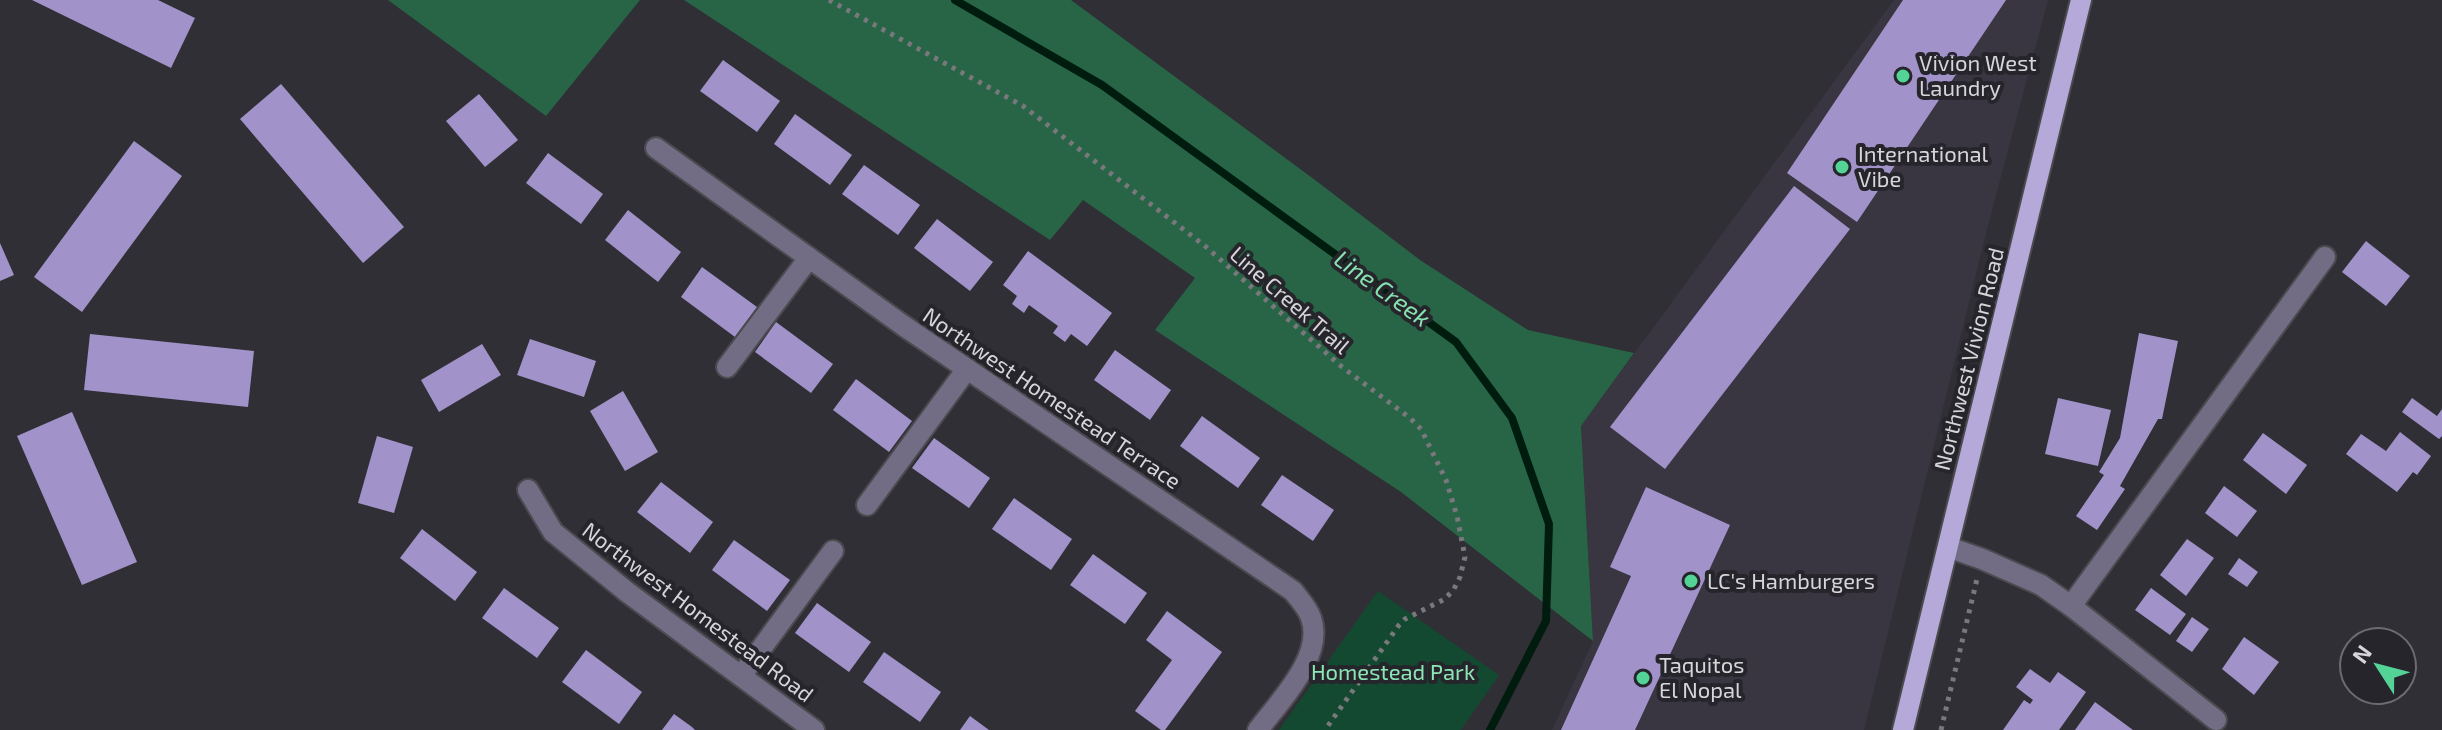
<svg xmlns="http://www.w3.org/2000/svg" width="2442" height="730" font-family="'Exo 2',sans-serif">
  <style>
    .built { fill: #393642 }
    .green { fill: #134930 }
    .forest { fill: #276546 }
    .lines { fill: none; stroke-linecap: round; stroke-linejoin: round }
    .stream { stroke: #001c0e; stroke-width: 8 }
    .building { fill: #a193ca }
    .minor-casing { stroke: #4b4a4f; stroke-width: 24 }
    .major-casing { stroke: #4b4a4f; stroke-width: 24 }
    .path { stroke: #79787d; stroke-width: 5; stroke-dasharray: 4 6; stroke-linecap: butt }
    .minor { stroke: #726d85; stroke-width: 20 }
    .major { stroke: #b4a9d9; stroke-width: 20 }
    .poi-dot { fill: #53d396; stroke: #26252b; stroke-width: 3 }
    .labels { text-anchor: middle; stroke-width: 8; stroke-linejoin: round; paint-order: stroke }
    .poi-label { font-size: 22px; fill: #d6d5d9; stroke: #26252b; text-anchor: start }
    .street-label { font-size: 22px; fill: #d6d5d9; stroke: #26252b }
    .park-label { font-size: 22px; fill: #8be5b5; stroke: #26252b }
    .water-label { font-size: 24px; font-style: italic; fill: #87e2b1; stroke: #26252b }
  </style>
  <rect width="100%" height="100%" fill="#302f35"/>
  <path class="built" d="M 1894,0 L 2048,0 L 1986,233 L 1864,730 L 1552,730 L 1593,641 L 1581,426 Z"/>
  <path class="green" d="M 1378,591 L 1499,675 L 1461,730 L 1279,730 Z"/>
  <g class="forest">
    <path d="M 388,0 L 640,0 L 546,116 Z"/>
    <path d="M 684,0 L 1071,0 L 1315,180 L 1420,260 L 1528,330 L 1634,353 L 1581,426 L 1593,641 L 1401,492 L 1155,330 L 1195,278 L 1083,200 L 1050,240 Z"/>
  </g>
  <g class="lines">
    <path class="stream" d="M 955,0 L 1102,85 L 1456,342 L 1512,418 L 1549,524 L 1546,621 L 1490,730"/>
  </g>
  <g class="building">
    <path d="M 32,0 L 158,0 L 195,18 L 171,68 Z"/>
    <path d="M 1903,0 L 2006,0 L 1857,222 L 1787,173 Z"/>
    <path d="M 723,60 L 780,101 L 757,132 L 700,91 Z"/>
    <path d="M 281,84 L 404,227 L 363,263 L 240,119 Z"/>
    <path d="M 479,94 L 518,140 L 485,167 L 446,121 Z"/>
    <path d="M 795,114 L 852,155 L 830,185 L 774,144 Z"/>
    <path d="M 134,141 L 182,176 L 82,312 L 34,277 Z"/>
    <path d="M 548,153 L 603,194 L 581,224 L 526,183 Z"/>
    <path d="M 864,165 L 920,205 L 898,235 L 842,194 Z"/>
    <path d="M 1794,186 L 1850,229 L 1665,469 L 1610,427 Z"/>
    <path d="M 628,210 L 681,252 L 658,282 L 605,240 Z"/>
    <path d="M 937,219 L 993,262 L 970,291 L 914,248 Z"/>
    <path d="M 2366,241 L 2410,276 L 2386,306 L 2342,272 Z"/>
    <path d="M 0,243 L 14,275 L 0,281 Z"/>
    <path d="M 1028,251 L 1112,313 L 1087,346 L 1071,334 L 1065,342 L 1053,333 L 1058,326 L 1029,305 L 1024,313 L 1012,304 L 1017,296 L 1003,285 Z"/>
    <path d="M 702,267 L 757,307 L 735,337 L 681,297 Z"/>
    <path d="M 776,322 L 833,364 L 811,393 L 755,352 Z"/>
    <path d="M 2139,333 L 2178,341 L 2162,419 L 2158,419 L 2120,486 L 2125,489 L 2097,530 L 2076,516 L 2104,475 L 2099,472 L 2120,438 Z"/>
    <path d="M 90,334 L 254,351 L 248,407 L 84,390 Z"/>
    <path d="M 530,339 L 596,361 L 584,397 L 517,375 Z"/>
    <path d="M 482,344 L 501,375 L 439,412 L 421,380 Z"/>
    <path d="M 1115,350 L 1171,390 L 1150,420 L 1094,380 Z"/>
    <path d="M 856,379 L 912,421 L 889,452 L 833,410 Z"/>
    <path d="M 623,391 L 658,452 L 625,471 L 590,411 Z"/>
    <path d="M 2058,398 L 2111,410 L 2098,466 L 2045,454 Z"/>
    <path d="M 2412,398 L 2437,416 L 2442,409 L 2442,436 L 2439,439 L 2402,412 Z"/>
    <path d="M 72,412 L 137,562 L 82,585 L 17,436 Z"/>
    <path d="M 1202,416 L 1260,458 L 1238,488 L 1180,446 Z"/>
    <path d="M 2400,432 L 2431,456 L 2417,475 L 2413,472 L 2397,492 L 2346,454 L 2361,434 L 2386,451 Z"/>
    <path d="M 2263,433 L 2307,465 L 2286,494 L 2243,460 Z"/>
    <path d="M 377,436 L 413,447 L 394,513 L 358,503 Z"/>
    <path d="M 934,438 L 990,478 L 969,508 L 912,468 Z"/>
    <path d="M 1282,475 L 1334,510 L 1313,541 L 1261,505 Z"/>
    <path d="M 661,482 L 713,522 L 690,553 L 637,512 Z"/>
    <path d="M 2224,486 L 2257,511 L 2237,537 L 2205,513 Z"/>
    <path d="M 1646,487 L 1730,525 L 1635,730 L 1561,730 L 1631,576 L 1610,567 Z"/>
    <path d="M 1014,498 L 1072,539 L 1051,570 L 992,529 Z"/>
    <path d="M 422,529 L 477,572 L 455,601 L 400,558 Z"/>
    <path d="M 2187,539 L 2214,558 L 2186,596 L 2160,575 Z"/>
    <path d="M 734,540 L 790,580 L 767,611 L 712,570 Z"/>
    <path d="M 1093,554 L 1147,593 L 1125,624 L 1070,585 Z"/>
    <path d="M 2239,558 L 2258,572 L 2247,587 L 2228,574 Z"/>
    <path d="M 504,588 L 559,628 L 537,658 L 482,618 Z"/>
    <path d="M 2151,588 L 2186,614 L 2170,635 L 2135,610 Z"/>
    <path d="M 817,603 L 871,642 L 849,672 L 795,633 Z"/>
    <path d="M 1167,611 L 1222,652 L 1165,730 L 1161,730 L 1135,711 L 1172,660 L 1146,640 Z"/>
    <path d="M 2192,617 L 2209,629 L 2192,652 L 2176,641 Z"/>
    <path d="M 2244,637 L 2279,662 L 2254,695 L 2222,669 Z"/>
    <path d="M 586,650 L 642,692 L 619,724 L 562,682 Z"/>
    <path d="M 884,652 L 941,692 L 920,722 L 863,682 Z"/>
    <path d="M 2030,669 L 2050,683 L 2058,672 L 2086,692 L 2059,730 L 2003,730 L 2024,700 L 2030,704 L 2033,700 L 2016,687 Z"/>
    <path d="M 2095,702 L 2133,730 L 2075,730 Z"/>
    <path d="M 674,714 L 692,727 L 695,730 L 662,730 Z"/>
    <path d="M 970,716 L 989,730 L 960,730 Z"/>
  </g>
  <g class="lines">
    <defs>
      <g id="minor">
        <path d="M 656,148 L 904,326 L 1293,591 C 1299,599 1308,608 1311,618 C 1325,656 1279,702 1258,730"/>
        <path d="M 727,367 L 809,258"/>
        <path d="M 528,490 L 553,532 L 627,592 L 814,730"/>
        <path d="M 867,505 L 967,369"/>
        <path d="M 1948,547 L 1982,559 L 2041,585 L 2071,606 L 2216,720"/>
        <path d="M 2071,606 L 2325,257"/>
        <path d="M 741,676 L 833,551"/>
      </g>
      <path id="major" d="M 1903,730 L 2081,0"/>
    </defs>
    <use href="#minor" class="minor-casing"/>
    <use href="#major" class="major-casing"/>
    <g class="path">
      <path d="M 829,0 L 1023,106 L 1205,246 L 1342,367 L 1410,418 L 1421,429 L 1446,480 L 1457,516 L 1465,557 L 1460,577 L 1454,589 L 1445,599 L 1405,619 L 1399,625 L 1325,730"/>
      <path d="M 1941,730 L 1977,579"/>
    </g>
    <use href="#minor" class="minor"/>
    <use href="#major" class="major"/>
  </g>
  <g class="poi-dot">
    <circle cx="1903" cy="76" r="8"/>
    <circle cx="1842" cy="167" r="8"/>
    <circle cx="1691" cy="581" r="8"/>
    <circle cx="1643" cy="678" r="8"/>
  </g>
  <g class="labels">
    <g class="poi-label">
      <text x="1919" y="71">Vivion West<tspan x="1919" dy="25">Laundry</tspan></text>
      <text x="1858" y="162">International<tspan x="1858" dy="25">Vibe</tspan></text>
      <text x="1707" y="589">LC's Hamburgers</text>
      <text x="1659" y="673">Taquitos<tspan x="1659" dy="25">El Nopal</tspan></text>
    </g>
    <g class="street-label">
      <text transform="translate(1290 300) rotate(41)" y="8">Line Creek Trail</text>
      <text transform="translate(1969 359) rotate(-76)" y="8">Northwest Vivion Road</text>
      <text transform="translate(1052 398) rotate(34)" y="8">Northwest Homestead Terrace</text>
      <text transform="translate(698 612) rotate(37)" y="8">Northwest Homestead Road</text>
    </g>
    <g class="park-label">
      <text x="1393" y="680">Homestead Park</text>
    </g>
    <g class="water-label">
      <text transform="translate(1382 289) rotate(36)" y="8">Line Creek</text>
    </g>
  </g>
  <g transform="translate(2378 666) rotate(306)"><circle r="38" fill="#26252b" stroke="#6c6b71" stroke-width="2"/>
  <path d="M0-6L14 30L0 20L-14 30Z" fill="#53d396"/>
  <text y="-12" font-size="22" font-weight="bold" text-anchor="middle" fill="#d6d5d9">N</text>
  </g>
</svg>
